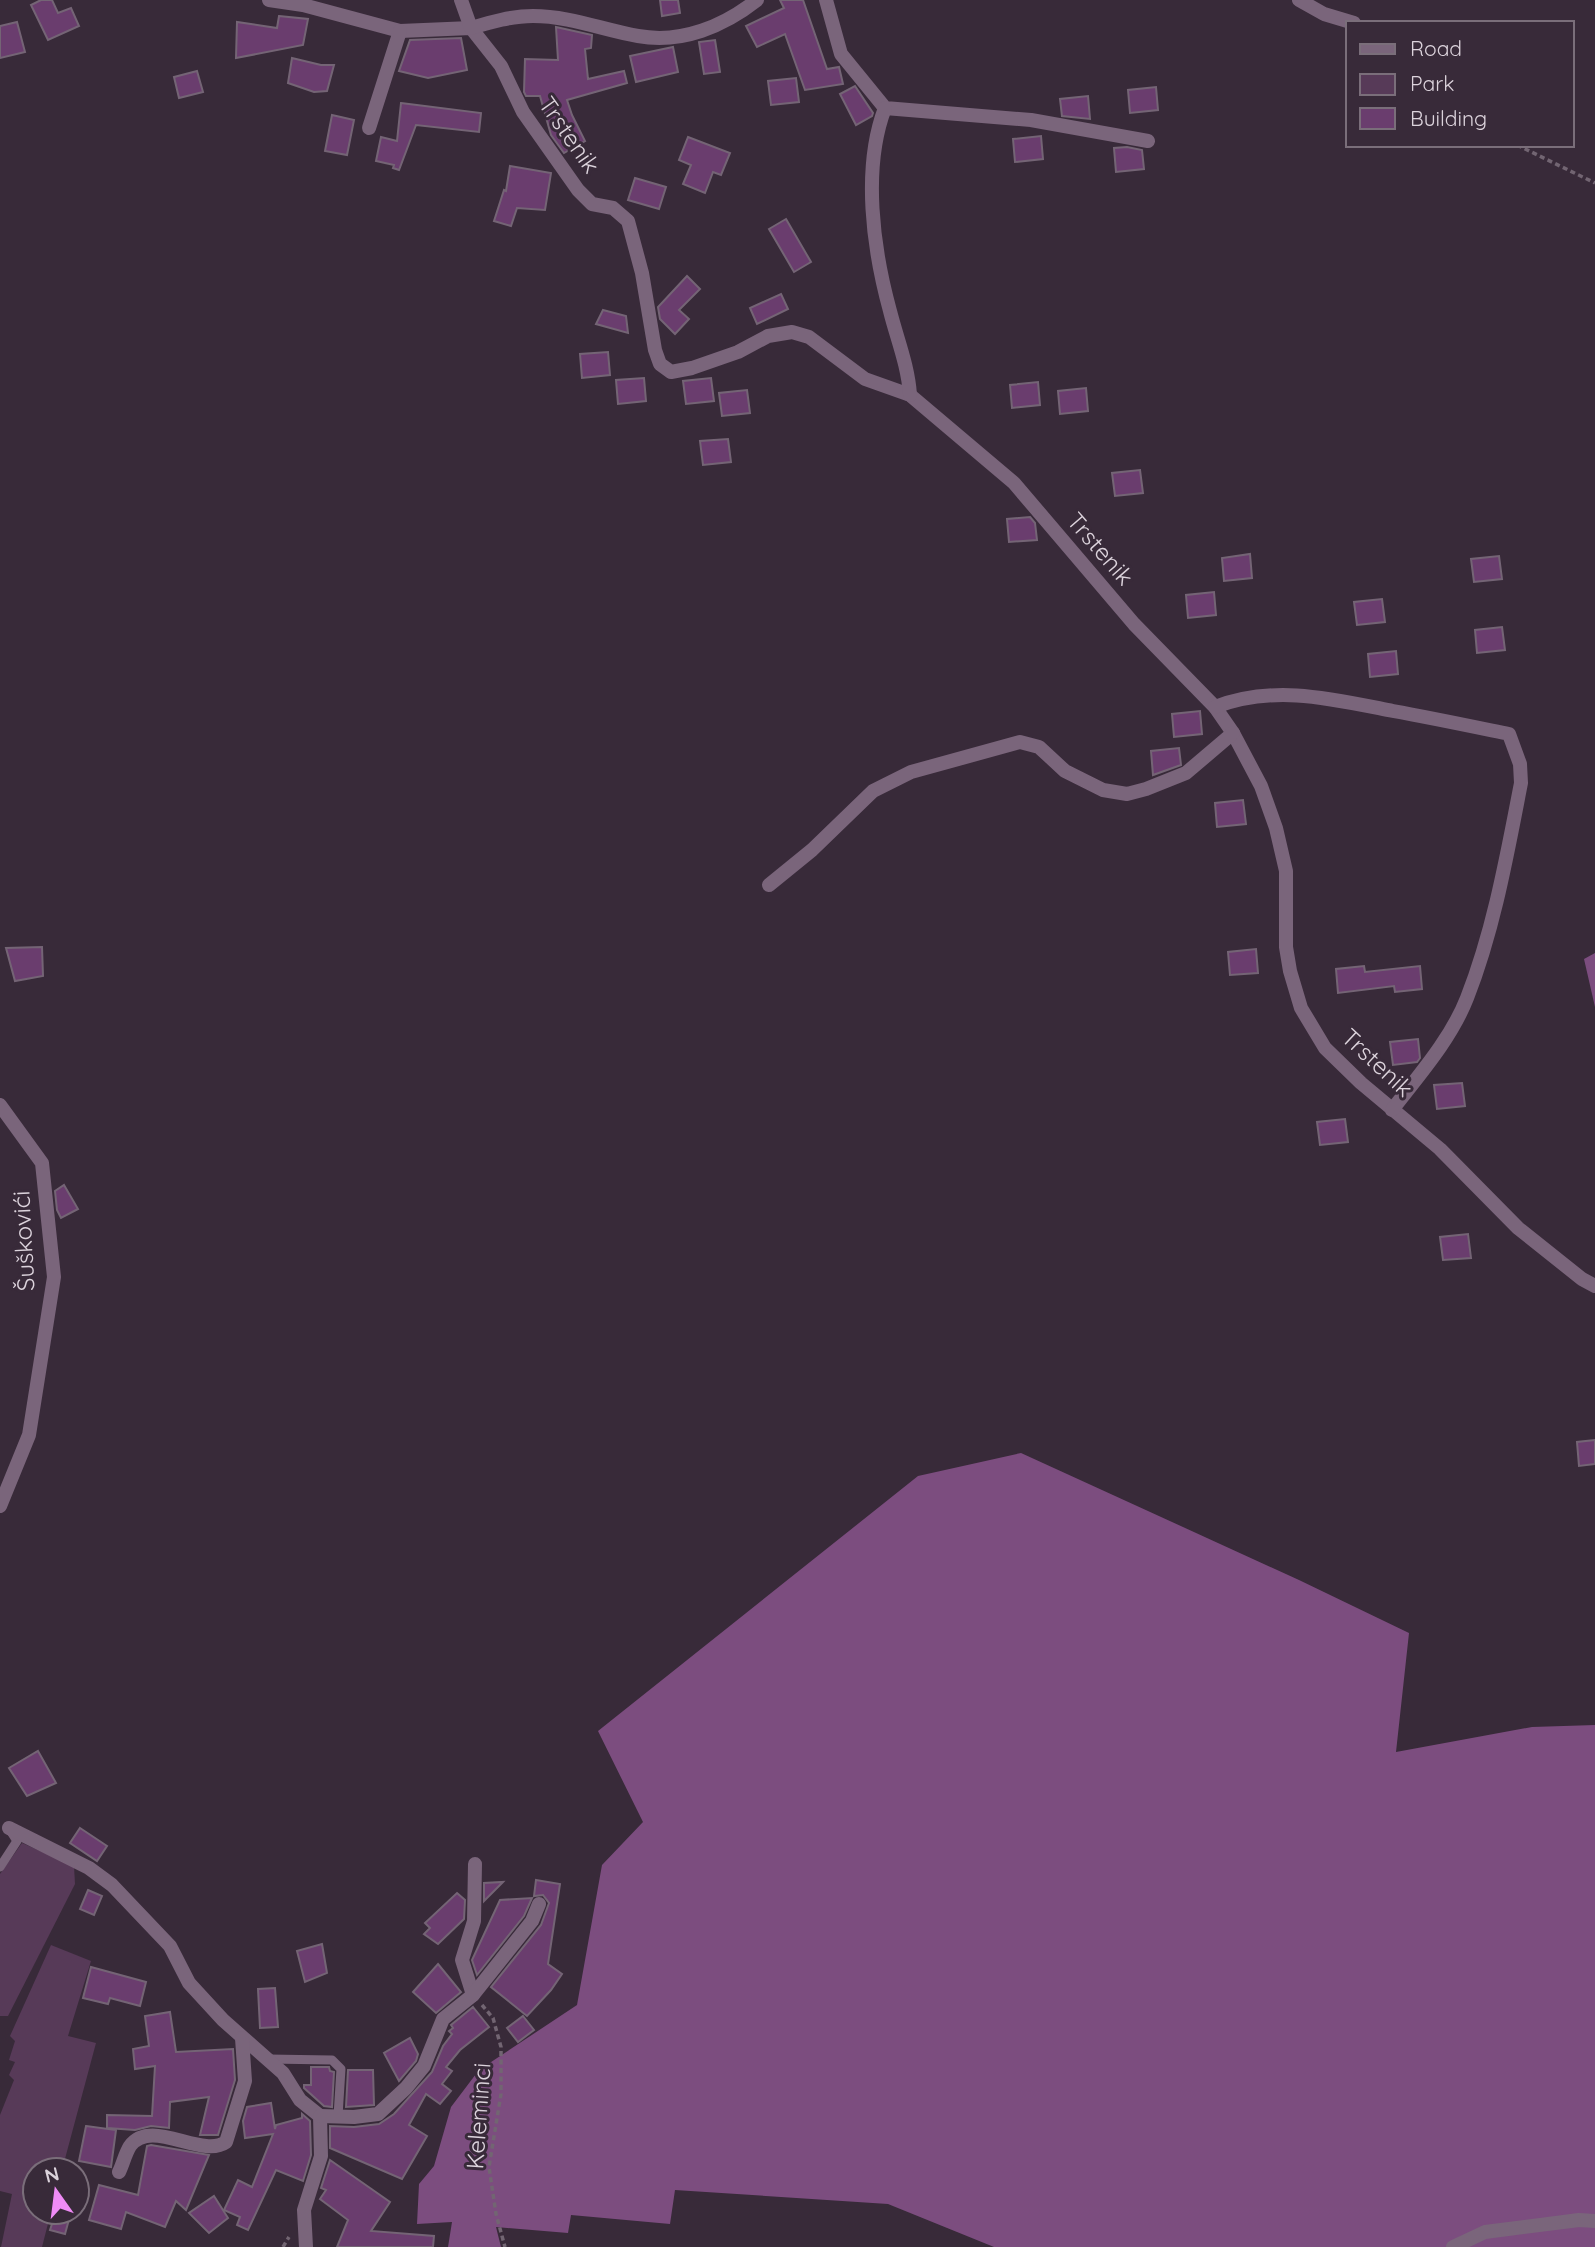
<svg xmlns="http://www.w3.org/2000/svg" width="1595" height="2247" font-family="Quicksand,sans-serif">
  <style>
    .green { fill: #573a58 }
    .forest { fill: #7c4d7f }
    .building { fill: #6a3d6e; stroke: #746475; stroke-width: 2 }
    .lines { fill: none; stroke-linecap: round; stroke-linejoin: round }
    .path { stroke: #726572; stroke-width: 3.5; stroke-dasharray: 5 3.5; stroke-linecap: butt }
    .lane { stroke: #7a657b; stroke-width: 9 }
    .street { stroke: #7a657b; stroke-width: 14 }
    .labels { text-anchor: middle; stroke-width: 6; stroke-linejoin: round; paint-order: stroke }
    .street-label { font-size: 24px; fill: #dcd3dc; stroke: #382a39 }
  </style>
  <rect width="100%" height="100%" fill="#382a39"/>
  <g class="green">
    <path d="M 22,1843 L 74,1866 L 75,1884 L 8,2016 L 0,2016 L 0,1874 Z"/>
    <path d="M 51,1945 L 91,1961 L 68,2036 L 96,2043 L 62,2170 L 35,2170 L 35,2212 L 51,2212 L 42,2247 L 1,2247 L 12,2194 L 0,2191 L 0,2115 L 14,2080 L 9,2075 L 15,2062 L 9,2060 L 15,2041 L 10,2036 Z"/>
  </g>
  <g class="forest">
    <path d="M 1595,953 L 1595,1007 L 1584,959 Z"/>
    <path d="M 1021,1453 L 1299,1580 L 1409,1633 L 1396,1752 L 1532,1727 L 1595,1725 L 1595,2247 L 994,2247 L 888,2204 L 675,2190 L 670,2224 L 571,2215 L 568,2233 L 496,2227 L 501,2247 L 448,2247 L 452,2222 L 417,2224 L 419,2184 L 434,2166 L 451,2107 L 479,2070 L 577,2005 L 602,1865 L 643,1822 L 598,1731 L 918,1476 Z"/>
  </g>
  <g class="building">
    <path d="M 41,0 L 52,0 L 58,13 L 71,8 L 79,26 L 48,40 L 31,5 Z"/>
    <path d="M 660,0 L 678,0 L 680,13 L 662,16 Z"/>
    <path d="M 780,0 L 803,0 L 827,69 L 839,67 L 843,84 L 805,90 L 785,34 L 757,47 L 746,26 L 784,8 Z"/>
    <path d="M 279,16 L 308,19 L 303,45 L 236,58 L 237,22 L 277,28 Z"/>
    <path d="M 17,22 L 25,52 L 0,58 L 0,26 Z"/>
    <path d="M 556,27 L 592,35 L 591,48 L 585,49 L 588,79 L 624,71 L 627,83 L 567,100 L 572,115 L 585,141 L 564,153 L 551,135 L 540,96 L 526,96 L 524,92 L 525,59 L 558,60 Z"/>
    <path d="M 461,38 L 467,70 L 428,78 L 399,71 L 410,40 Z"/>
    <path d="M 715,40 L 720,72 L 704,74 L 699,42 Z"/>
    <path d="M 673,47 L 678,72 L 636,82 L 630,56 Z"/>
    <path d="M 292,58 L 321,65 L 334,65 L 327,91 L 314,92 L 288,83 Z"/>
    <path d="M 197,71 L 203,92 L 179,98 L 174,77 Z"/>
    <path d="M 796,78 L 799,102 L 771,105 L 768,81 Z"/>
    <path d="M 855,86 L 873,113 L 872,116 L 856,125 L 840,94 Z"/>
    <path d="M 1156,87 L 1158,110 L 1130,113 L 1128,90 Z"/>
    <path d="M 1088,96 L 1090,119 L 1062,116 L 1060,99 Z"/>
    <path d="M 401,103 L 481,113 L 479,132 L 416,125 L 399,170 L 393,168 L 394,165 L 376,161 L 381,137 L 397,141 Z"/>
    <path d="M 332,115 L 354,120 L 347,155 L 325,151 Z"/>
    <path d="M 1041,136 L 1043,159 L 1015,162 L 1013,139 Z"/>
    <path d="M 688,137 L 730,153 L 721,175 L 713,172 L 705,193 L 683,184 L 691,165 L 679,160 Z"/>
    <path d="M 1127,147 L 1142,150 L 1144,169 L 1116,172 L 1114,148 Z"/>
    <path d="M 510,166 L 551,173 L 545,210 L 517,208 L 511,226 L 494,221 L 504,190 L 506,191 Z"/>
    <path d="M 635,178 L 666,187 L 659,209 L 628,200 Z"/>
    <path d="M 786,219 L 811,262 L 794,272 L 769,229 Z"/>
    <path d="M 687,276 L 700,289 L 679,310 L 689,319 L 675,334 L 660,319 L 658,307 Z"/>
    <path d="M 781,294 L 788,309 L 757,324 L 750,308 Z"/>
    <path d="M 603,310 L 626,316 L 628,333 L 596,324 Z"/>
    <path d="M 608,352 L 610,375 L 582,378 L 580,354 Z"/>
    <path d="M 644,378 L 646,401 L 618,404 L 616,380 Z"/>
    <path d="M 711,378 L 714,401 L 686,404 L 683,381 Z"/>
    <path d="M 1038,382 L 1040,405 L 1012,408 L 1010,385 Z"/>
    <path d="M 1086,388 L 1088,411 L 1060,414 L 1058,391 Z"/>
    <path d="M 747,390 L 750,413 L 722,416 L 719,393 Z"/>
    <path d="M 728,439 L 731,462 L 703,465 L 700,441 Z"/>
    <path d="M 1140,470 L 1143,493 L 1115,496 L 1112,473 Z"/>
    <path d="M 1030,517 L 1035,523 L 1037,540 L 1009,542 L 1007,519 Z"/>
    <path d="M 1250,554 L 1252,578 L 1224,581 L 1222,558 Z"/>
    <path d="M 1499,556 L 1502,579 L 1474,582 L 1471,559 Z"/>
    <path d="M 1214,592 L 1216,615 L 1188,618 L 1186,595 Z"/>
    <path d="M 1382,599 L 1385,622 L 1357,625 L 1354,602 Z"/>
    <path d="M 1502,627 L 1505,650 L 1477,653 L 1475,630 Z"/>
    <path d="M 1396,651 L 1398,674 L 1370,677 L 1368,654 Z"/>
    <path d="M 1200,711 L 1202,734 L 1174,737 L 1172,714 Z"/>
    <path d="M 1179,748 L 1181,765 L 1153,775 L 1151,751 Z"/>
    <path d="M 1243,800 L 1246,824 L 1217,827 L 1215,803 Z"/>
    <path d="M 42,947 L 43,976 L 15,981 L 6,948 Z"/>
    <path d="M 1256,949 L 1258,973 L 1230,975 L 1228,952 Z"/>
    <path d="M 1364,966 L 1365,972 L 1420,966 L 1422,989 L 1395,992 L 1394,986 L 1338,993 L 1336,969 Z"/>
    <path d="M 1418,1039 L 1420,1058 L 1417,1062 L 1393,1065 L 1390,1042 Z"/>
    <path d="M 1462,1083 L 1465,1106 L 1437,1109 L 1434,1085 Z"/>
    <path d="M 1345,1119 L 1348,1142 L 1320,1145 L 1317,1122 Z"/>
    <path d="M 64,1185 L 78,1209 L 61,1218 L 57,1210 L 55,1191 Z"/>
    <path d="M 1468,1234 L 1471,1258 L 1443,1260 L 1440,1237 Z"/>
    <path d="M 1595,1440 L 1595,1464 L 1579,1466 L 1577,1442 Z"/>
    <path d="M 38,1751 L 56,1783 L 27,1796 L 9,1768 Z"/>
    <path d="M 80,1828 L 107,1846 L 97,1861 L 70,1843 Z"/>
    <path d="M 536,1880 L 560,1884 L 548,1964 L 562,1974 L 551,1990 L 527,2016 L 491,1987 L 541,1925 L 549,1903 L 543,1895 L 534,1896 Z"/>
    <path d="M 503,1882 L 484,1901 L 484,1883 Z"/>
    <path d="M 88,1890 L 102,1896 L 94,1915 L 80,1909 Z"/>
    <path d="M 457,1893 L 465,1900 L 464,1919 L 438,1944 L 424,1934 L 430,1928 L 425,1923 Z"/>
    <path d="M 532,1898 L 524,1916 L 477,1975 L 472,1960 L 500,1900 Z"/>
    <path d="M 322,1944 L 327,1973 L 305,1982 L 297,1951 Z"/>
    <path d="M 438,1964 L 461,1992 L 436,2013 L 413,1992 Z"/>
    <path d="M 91,1967 L 146,1982 L 140,2006 L 110,1998 L 108,2004 L 83,1998 Z"/>
    <path d="M 275,1988 L 278,2027 L 260,2028 L 258,1989 Z"/>
    <path d="M 473,2007 L 489,2027 L 460,2050 L 446,2067 L 452,2071 L 442,2084 L 451,2091 L 440,2104 L 426,2094 L 409,2125 L 427,2136 L 402,2179 L 330,2148 L 330,2126 L 354,2127 L 379,2124 L 394,2114 L 432,2072 L 443,2046 L 452,2034 L 449,2031 L 453,2028 L 451,2025 Z"/>
    <path d="M 170,2012 L 176,2052 L 233,2049 L 235,2080 L 218,2135 L 200,2135 L 209,2097 L 170,2102 L 169,2128 L 151,2126 L 135,2130 L 107,2128 L 107,2115 L 152,2116 L 155,2066 L 135,2069 L 133,2049 L 149,2046 L 145,2016 Z"/>
    <path d="M 523,2016 L 534,2030 L 518,2042 L 507,2028 Z"/>
    <path d="M 410,2038 L 418,2054 L 416,2061 L 399,2081 L 384,2053 Z"/>
    <path d="M 311,2067 L 329,2067 L 330,2071 L 334,2072 L 332,2107 L 324,2106 L 304,2088 L 304,2085 L 311,2085 Z"/>
    <path d="M 348,2070 L 373,2070 L 374,2105 L 346,2107 Z"/>
    <path d="M 271,2103 L 275,2129 L 276,2125 L 302,2118 L 302,2114 L 310,2121 L 311,2155 L 303,2181 L 276,2170 L 248,2230 L 237,2225 L 240,2217 L 224,2210 L 238,2180 L 252,2187 L 273,2134 L 245,2138 L 243,2121 L 247,2107 Z"/>
    <path d="M 86,2126 L 116,2130 L 111,2167 L 79,2161 Z"/>
    <path d="M 151,2145 L 209,2155 L 186,2210 L 176,2201 L 165,2227 L 126,2212 L 121,2229 L 89,2220 L 99,2185 L 138,2195 L 147,2146 Z"/>
    <path d="M 330,2160 L 390,2202 L 371,2231 L 434,2236 L 433,2247 L 337,2247 L 348,2220 L 320,2199 L 326,2190 L 321,2188 Z"/>
    <path d="M 214,2196 L 228,2218 L 209,2233 L 189,2213 Z"/>
    <path d="M 56,2212 L 71,2212 L 65,2234 L 50,2230 Z"/>
  </g>
  <g class="lines">
    <g class="path">
      <path d="M 1517,145 L 1595,183"/>
      <path d="M 482,2005 L 493,2018 L 501,2047 L 501,2094 L 489,2167 L 496,2214 L 505,2247"/>
      <path d="M 283,2247 L 289,2237"/>
    </g>
    <g class="lane">
      <path d="M 0,1867 L 17,1841 L 10,1830"/>
      <path d="M 268,2059 L 332,2060 L 341,2069 L 338,2116"/>
    </g>
    <g class="street">
      <path d="M 269,0 L 303,5 L 400,31 L 471,28 L 501,66 L 523,112 L 578,190 L 592,204 L 613,208 L 628,221 L 642,273 L 655,350 L 660,364 L 671,372 L 692,368 L 738,352 L 768,336 L 792,332 L 809,337 L 865,379 L 910,395 L 1014,483 L 1134,624 L 1215,707 L 1233,733 L 1261,786 L 1276,828 L 1286,871 L 1286,947 L 1290,971 L 1301,1008 L 1325,1048 L 1361,1083 L 1440,1149 L 1518,1228 L 1582,1279 L 1595,1286"/>
      <path d="M 461,0 L 471,28 C 491,22 512,16 533,16 C 570,16 603,30 638,36 C 682,44 724,26 757,0"/>
      <path d="M 826,0 L 841,54 L 885,108 L 1031,120 L 1148,141"/>
      <path d="M 1299,0 L 1324,14 L 1354,23"/>
      <path d="M 885,108 C 862,168 873,249 890,311 C 897,339 908,365 910,395"/>
      <path d="M 369,128 L 400,31"/>
      <path d="M 1215,707 C 1274,684 1333,699 1393,711 C 1432,718 1470,726 1509,734 L 1520,764 L 1521,783 C 1507,855 1494,929 1467,998 C 1451,1039 1419,1075 1392,1110"/>
      <path d="M 769,885 L 812,850 L 873,791 L 911,772 L 1020,742 L 1039,747 L 1065,771 L 1103,790 L 1127,794 L 1146,789 L 1186,773 L 1233,733"/>
      <path d="M 0,1105 L 42,1163 L 54,1277 L 29,1435 L 0,1506"/>
      <path d="M 9,1828 L 89,1868 L 112,1885 L 170,1946 L 189,1983 L 223,2020 L 283,2073 L 300,2100 L 320,2116 L 321,2156 L 304,2210 L 306,2247"/>
      <path d="M 473,1995 L 462,1960 L 474,1921 L 475,1864"/>
      <path d="M 320,2116 L 354,2117 L 378,2114 L 406,2088 L 424,2066 L 443,2019 L 473,1995 L 532,1921 L 539,1904"/>
      <path d="M 119,2172 C 123,2164 125,2154 130,2146 C 151,2117 202,2159 226,2142 L 245,2081 L 242,2038"/>
      <path d="M 1453,2247 L 1485,2232 L 1579,2220 L 1595,2221"/>
    </g>
  </g>
  <g class="labels">
    <g class="street-label">
      <text transform="translate(569 135) rotate(55)" y="8">Trstenik</text>
      <text transform="translate(1100 549) rotate(49)" y="8">Trstenik</text>
      <text transform="translate(1377 1063) rotate(43)" y="8">Trstenik</text>
      <text transform="translate(24 1241) rotate(-93)" y="8">Šuškovići</text>
      <text transform="translate(479 2116) rotate(-86)" y="8">Keleminci</text>
    </g>
  </g>
  <rect x="1346" y="21" width="228" height="126" fill="#382a39" stroke="#7a6e7a" stroke-width="2"/>
  <rect x="1360" y="44" width="35" height="10" fill="#7a657b" stroke="#7a6e7a" stroke-width="2"/>
  <text x="1410" y="56" font-size="21" fill="#dcd3dc">Road</text>
  <rect x="1360" y="74" width="35" height="21" fill="#573a58" stroke="#7a6e7a" stroke-width="2"/>
  <text x="1410" y="91" font-size="21" fill="#dcd3dc">Park</text>
  <rect x="1360" y="108" width="35" height="21" fill="#6a3d6e" stroke="#7a6e7a" stroke-width="2"/>
  <text x="1410" y="126" font-size="21" fill="#dcd3dc">Building</text>
  <g transform="translate(56 2191) rotate(346)"><circle r="33" fill="#382a39" stroke="#7a6e7a" stroke-width="2"/>
  <path d="M0-5L12 26L0 18L-12 26Z" fill="#ef8bf6"/>
  <text y="-10" font-size="19" font-weight="bold" text-anchor="middle" fill="#dcd3dc">N</text>
  </g>
</svg>
